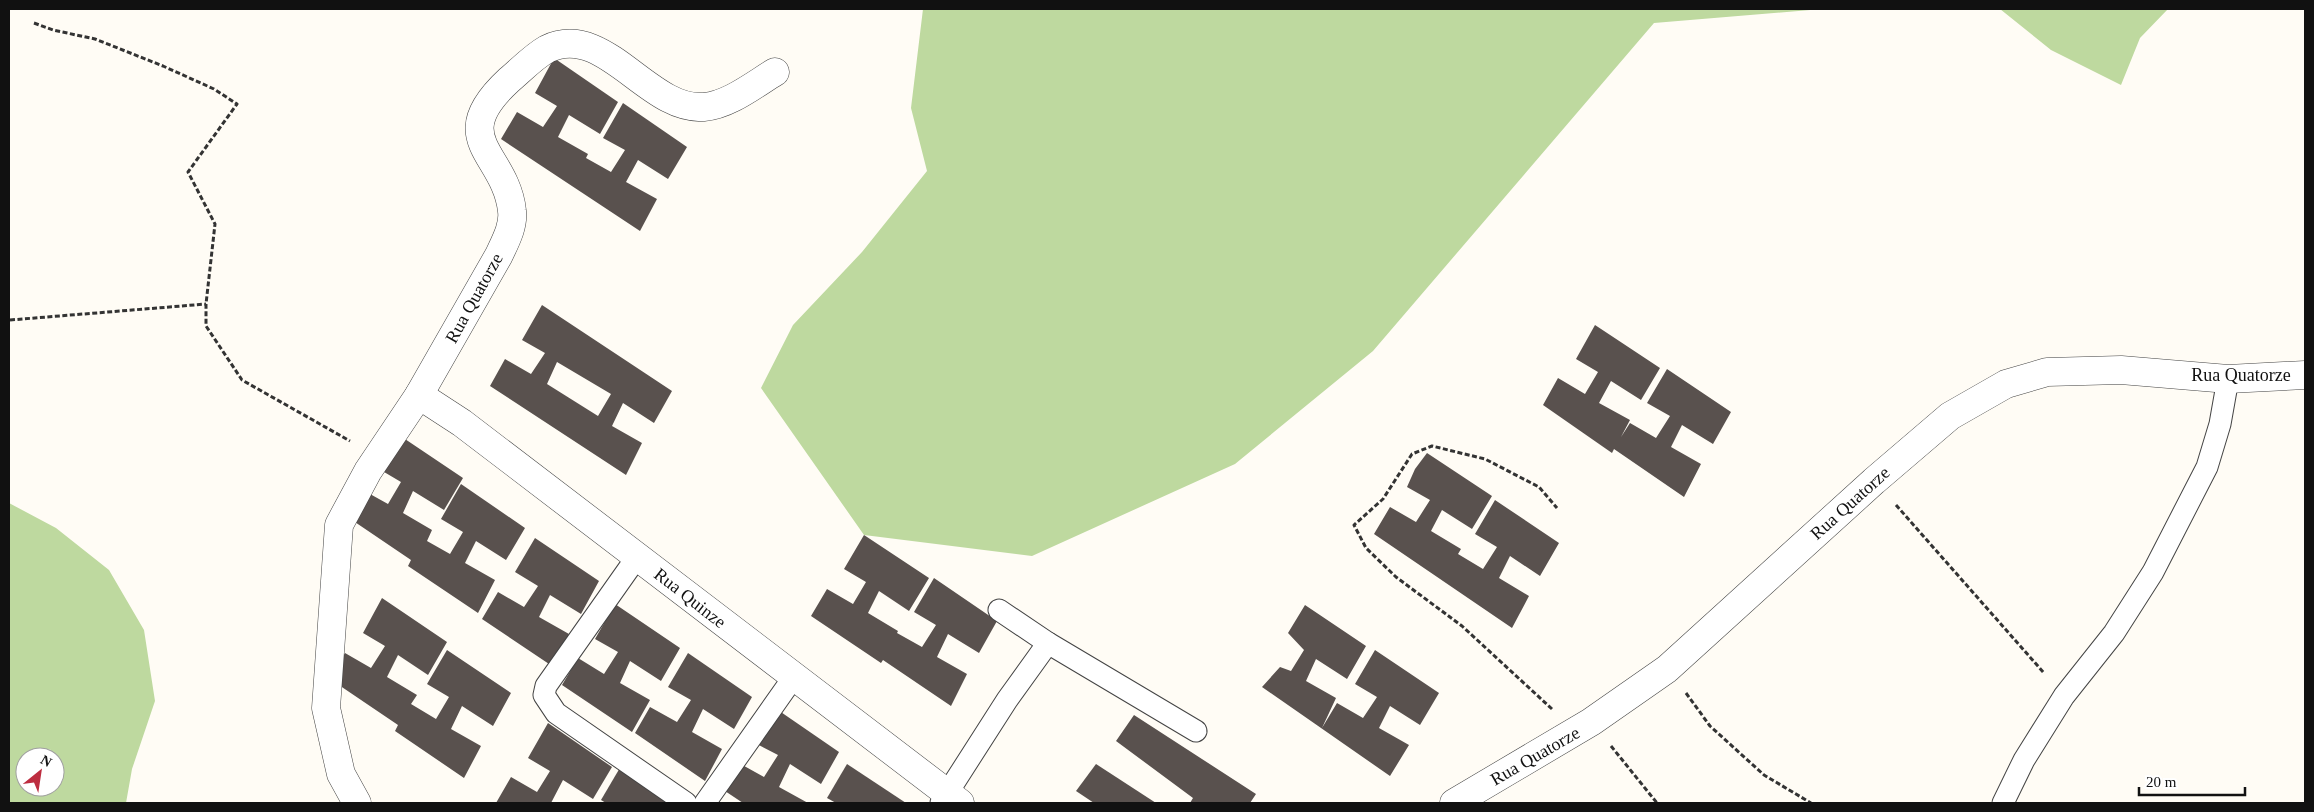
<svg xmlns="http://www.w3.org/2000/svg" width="2314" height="812" font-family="'Times New Roman',serif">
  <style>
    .forest { fill: #bed99f; fill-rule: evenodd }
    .building { fill: #59514e; fill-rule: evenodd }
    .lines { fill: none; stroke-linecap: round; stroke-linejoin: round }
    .service-casing { stroke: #444; stroke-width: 23 }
    .minor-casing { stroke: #444; stroke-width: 29 }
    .path { stroke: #333; stroke-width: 3; stroke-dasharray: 5 2.5; stroke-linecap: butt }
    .service { stroke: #fff; stroke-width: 21 }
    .minor { stroke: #fff; stroke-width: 28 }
    .labels { text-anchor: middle; stroke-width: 5; stroke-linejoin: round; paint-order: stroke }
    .street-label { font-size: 18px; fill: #111; stroke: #fff }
  </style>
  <rect width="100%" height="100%" fill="#fffcf5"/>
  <g class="forest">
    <path d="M 923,9 L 1822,9 L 1654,23 L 1373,351 L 1235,464 L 1032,556 L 864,535 L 761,388 L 793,325 L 862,252 L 927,171 L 911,108 Z"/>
    <path d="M 2000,9 L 2168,9 L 2140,38 L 2121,85 L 2051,50 Z"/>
    <path d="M 9,503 L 56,528 L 109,570 L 144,630 L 155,701 L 132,769 L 126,803 L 9,803 ZM 25,757 L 55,757 L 55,787 L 25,787 Z"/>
  </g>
  <g class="building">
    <path d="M 554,58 L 618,102 L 600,134 L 569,115 L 558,137 L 588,154 L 586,158 L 611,172 L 625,150 L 603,138 L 623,103 L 687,147 L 668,179 L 638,160 L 626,182 L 657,199 L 640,231 L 501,139 L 517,112 L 543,127 L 557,106 L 535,93 Z"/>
    <path d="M 542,305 L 672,391 L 654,423 L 623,403 L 612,426 L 642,443 L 626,475 L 490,386 L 505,359 L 531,374 L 545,353 L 522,340 ZM 557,362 L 611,394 L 598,416 L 547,384 Z"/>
    <path d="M 1595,325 L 1660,368 L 1641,400 L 1611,381 L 1599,403 L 1630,420 L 1621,437 L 1630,423 L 1656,438 L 1670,416 L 1647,403 L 1667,369 L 1731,412 L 1713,444 L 1682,425 L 1671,447 L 1701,464 L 1684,497 L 1614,449 L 1612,453 L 1543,405 L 1558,378 L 1585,394 L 1598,372 L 1576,359 Z"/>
    <path d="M 399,435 L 463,478 L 444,510 L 413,491 L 403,513 L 432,530 L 427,541 L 450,554 L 463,532 L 441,519 L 461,484 L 525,528 L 506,560 L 476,541 L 465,563 L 495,580 L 478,613 L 408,566 L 411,560 L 346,516 L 361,489 L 388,504 L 401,482 L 379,469 Z"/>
    <path d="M 1427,453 L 1492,496 L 1472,529 L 1442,510 L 1431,531 L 1461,549 L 1458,554 L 1483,569 L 1497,547 L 1475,534 L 1495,500 L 1559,543 L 1540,576 L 1510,556 L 1499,578 L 1529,596 L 1512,628 L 1374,534 L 1390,507 L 1416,522 L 1430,500 L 1407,487 L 1415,469 Z"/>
    <path d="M 864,535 L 929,578 L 909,611 L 879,591 L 868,613 L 898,631 L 897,633 L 922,647 L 936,625 L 914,612 L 934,578 L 997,621 L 979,653 L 948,634 L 937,657 L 967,674 L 951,706 L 883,660 L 881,663 L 811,616 L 827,589 L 853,604 L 866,582 L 844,569 Z"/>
    <path d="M 535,538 L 599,581 L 581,614 L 550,595 L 539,617 L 569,634 L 552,666 L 482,619 L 498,592 L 524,607 L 538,586 L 515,572 Z"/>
    <path d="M 382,598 L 447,642 L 428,675 L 398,655 L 387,677 L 417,695 L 411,704 L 436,719 L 449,697 L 427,684 L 447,650 L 511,693 L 493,726 L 462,706 L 451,729 L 481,746 L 464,778 L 395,731 L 398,725 L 330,679 L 345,653 L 371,668 L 385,646 L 363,633 Z"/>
    <path d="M 615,604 L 680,648 L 661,681 L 630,661 L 620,683 L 650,700 L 632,732 L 562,685 L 578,658 L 604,674 L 618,652 L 595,639 Z"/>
    <path d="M 1305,605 L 1366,646 L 1347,679 L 1316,659 L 1306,681 L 1336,698 L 1322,728 L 1337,703 L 1363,718 L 1377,697 L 1355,684 L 1375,650 L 1439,693 L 1420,725 L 1390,706 L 1379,728 L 1409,745 L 1390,776 L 1262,687 L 1280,667 L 1291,671 L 1304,650 L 1288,633 Z"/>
    <path d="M 688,653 L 752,697 L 734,729 L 703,709 L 692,732 L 722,749 L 705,781 L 635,733 L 650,707 L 677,722 L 691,700 L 668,687 Z"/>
    <path d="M 775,708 L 839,752 L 821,784 L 790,764 L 779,787 L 808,803 L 743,803 L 722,789 L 737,762 L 764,777 L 778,755 L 755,743 Z"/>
    <path d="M 1134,715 L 1256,794 L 1250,803 L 1190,803 L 1193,798 L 1116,741 Z"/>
    <path d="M 548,723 L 612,767 L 593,799 L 563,780 L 551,803 L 496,803 L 511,777 L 537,792 L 550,771 L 528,758 Z"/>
    <path d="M 847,764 L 906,803 L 836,803 L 827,798 Z"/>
    <path d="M 1096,764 L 1156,803 L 1094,803 L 1076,791 Z"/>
    <path d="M 621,766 L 676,803 L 606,803 L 601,800 Z"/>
  </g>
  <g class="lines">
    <defs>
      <g id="service">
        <path d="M 637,557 L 546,686 L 544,695 L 556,713 L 686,803"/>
        <path d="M 1048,643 L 1196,731"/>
        <path d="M 705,803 L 793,678"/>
        <path d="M 941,803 L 1007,700 L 1048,643 L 999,610"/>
        <path d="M 2003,803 L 2024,760 L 2064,696 L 2114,633 L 2153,572 L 2207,467 L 2220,424 L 2228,379"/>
      </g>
      <g id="minor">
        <path d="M 419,395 L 462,423 L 960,803"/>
        <path d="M 357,803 L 341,774 L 326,708 L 339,525 L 368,471 L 419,395 L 499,255 C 505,242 514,226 512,211 C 506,153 444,140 509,80 C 521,70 533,57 547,49 C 605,21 647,111 704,107 C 729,105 755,84 775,72"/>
        <path d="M 1454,803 L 1591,722 L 1667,669 L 1874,481 L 1950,416 L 2006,384 L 2047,372 L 2121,370 L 2228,379 L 2305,375"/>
      </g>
    </defs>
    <use href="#service" class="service-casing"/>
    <use href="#minor" class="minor-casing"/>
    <g class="path">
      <path d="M 34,23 L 53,30 L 95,39 L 163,66 L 214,89 L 237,104 L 188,172 L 215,224 L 206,304 L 206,326 L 242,380 L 350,441"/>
      <path d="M 10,320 L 206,304"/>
      <path d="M 1896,505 L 2044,673"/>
      <path d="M 1686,693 L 1710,726 L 1764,775 L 1811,803"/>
      <path d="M 1552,709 L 1462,626 L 1396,577 L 1366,548 L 1354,525 L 1383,499 L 1412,454 L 1432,446 L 1485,459 L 1539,487 L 1557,508"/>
      <path d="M 1611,746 L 1657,803"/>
    </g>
    <use href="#service" class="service"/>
    <use href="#minor" class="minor"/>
  </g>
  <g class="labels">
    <g class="street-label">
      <text transform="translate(474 298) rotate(-61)" y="6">Rua Quatorze</text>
      <text x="2241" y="381">Rua Quatorze</text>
      <text transform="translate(1850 503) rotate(-42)" y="6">Rua Quatorze</text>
      <text transform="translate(690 598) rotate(38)" y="6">Rua Quinze</text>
      <text transform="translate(1535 756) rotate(-30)" y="6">Rua Quatorze</text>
    </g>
  </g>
  <rect width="2314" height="812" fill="none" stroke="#111111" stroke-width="20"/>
  <g transform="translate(40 772) rotate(30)"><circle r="24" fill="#ffffff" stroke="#a0a0a0"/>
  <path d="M0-4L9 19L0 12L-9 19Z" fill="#bd2d40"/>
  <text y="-8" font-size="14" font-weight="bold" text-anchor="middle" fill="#111111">N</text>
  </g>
  <path d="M2139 787v8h106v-8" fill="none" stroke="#111111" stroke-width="2.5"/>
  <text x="2146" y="787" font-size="15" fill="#111111" stroke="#ffffff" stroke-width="4" paint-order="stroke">20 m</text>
</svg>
